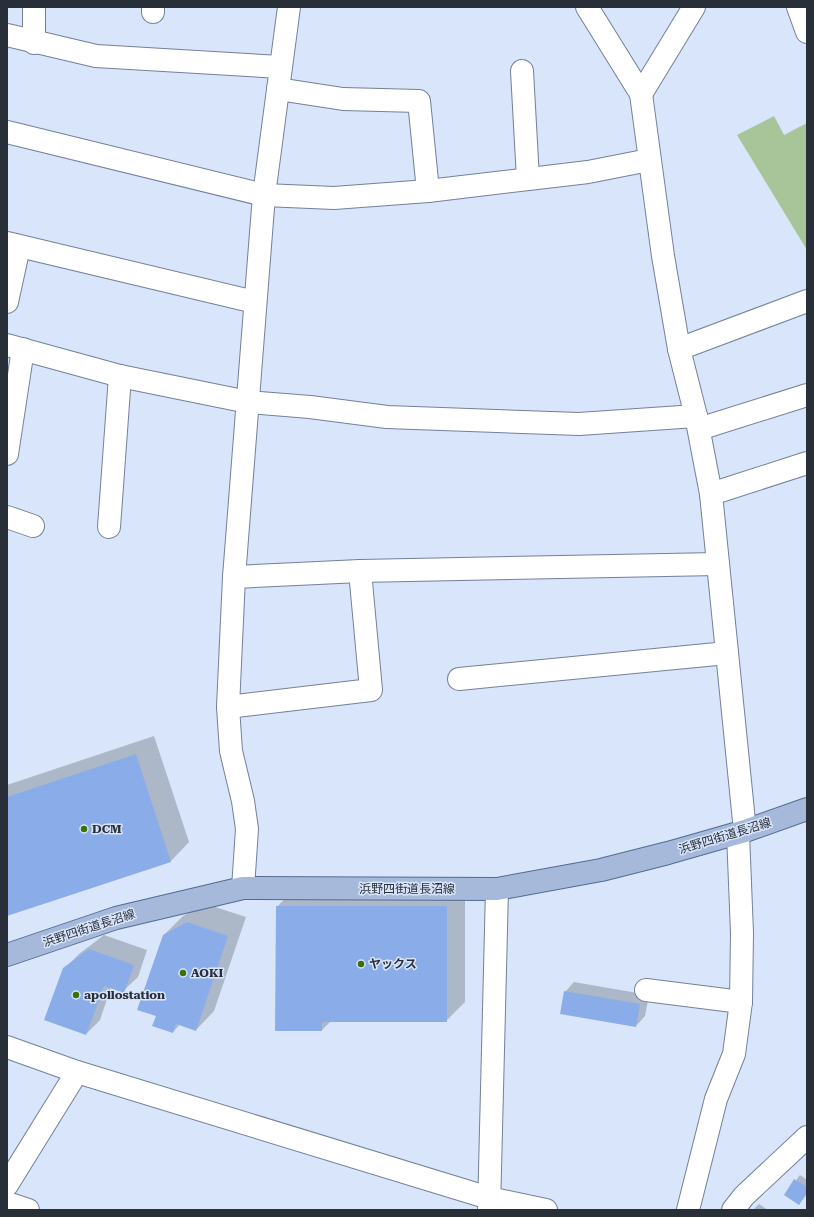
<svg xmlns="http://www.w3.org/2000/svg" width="814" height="1217" font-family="'Roboto Serif','Noto Sans JP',serif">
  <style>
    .green { fill: #a8c499 }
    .shadow { fill: #0003 }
    .building { fill: #8aadea }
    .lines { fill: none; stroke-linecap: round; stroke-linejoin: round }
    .minor-casing { stroke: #738199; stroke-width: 24 }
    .major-casing { stroke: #536a92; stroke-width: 24 }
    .minor { stroke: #fff; stroke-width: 22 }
    .major { stroke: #a6b9da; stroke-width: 22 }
    .poi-dot { fill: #3a7200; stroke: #d8e5fb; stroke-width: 1.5 }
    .labels { text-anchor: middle; stroke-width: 3; stroke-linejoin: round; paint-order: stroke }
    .poi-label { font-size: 12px; font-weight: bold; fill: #292f39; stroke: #d8e5fb; text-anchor: start }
    .street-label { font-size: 12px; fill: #292f39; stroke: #d8e5fb }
  </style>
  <rect width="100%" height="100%" fill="#d8e5fb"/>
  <path class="green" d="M 774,116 L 784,135 L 807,123 L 807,250 L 737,135 Z"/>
  <g class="shadow">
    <path d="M 154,736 L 189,842 L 171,861 L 7,915 L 7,785 Z"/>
    <path d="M 295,888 L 465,888 L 465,1002 L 446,1021 L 331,1021 L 322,1030 L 277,907 Z"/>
    <path d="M 206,904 L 246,917 L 214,1011 L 196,1030 L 180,1024 L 173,1032 L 157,1016 L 164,935 L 183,916 Z"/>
    <path d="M 104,935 L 147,950 L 138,977 L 123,991 L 111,987 L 100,1020 L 86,1034 L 64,969 L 79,954 Z"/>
    <path d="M 574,982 L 649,995 L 645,1016 L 636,1026 L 565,992 Z"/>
    <path d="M 800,1175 L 807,1180 L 807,1194 L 799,1204 L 785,1195 Z"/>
    <path d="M 759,1204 L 768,1210 L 753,1210 Z"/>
  </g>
  <g class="building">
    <path d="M 136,754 L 171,862 L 7,916 L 7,797 Z"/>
    <path d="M 276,906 L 447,906 L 447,1022 L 322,1022 L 322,1031 L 275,1031 Z"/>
    <path d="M 187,922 L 228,936 L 196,1031 L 176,1024 L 173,1033 L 152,1026 L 156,1016 L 137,1010 L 163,935 Z"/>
    <path d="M 89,949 L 134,965 L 124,993 L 104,986 L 86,1035 L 44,1020 L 63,968 Z"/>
    <path d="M 564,991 L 640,1004 L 636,1027 L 560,1014 Z"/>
    <path d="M 794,1179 L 807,1187 L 807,1193 L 799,1205 L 784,1195 Z"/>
  </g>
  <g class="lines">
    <defs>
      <g id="minor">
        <path d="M 34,7 L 34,43"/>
        <path d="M 153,7 L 153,12"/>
        <path d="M 587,7 L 641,94 L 663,256 L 679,349 L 696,416 L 711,494 L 745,831"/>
        <path d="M 798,7 L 807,32"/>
        <path d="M 7,35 L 96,56 L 280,67"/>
        <path d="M 522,71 L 528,179"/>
        <path d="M 278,89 L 343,99 L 419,101 L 428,191"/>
        <path d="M 641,94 L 694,7"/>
        <path d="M 7,132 L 264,195 L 334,198 L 428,191 L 588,172 L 649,160"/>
        <path d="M 7,243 L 255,302"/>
        <path d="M 7,302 L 19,247"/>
        <path d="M 7,345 L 120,376 L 248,402 L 310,407 L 387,417 L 579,424 L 696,416"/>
        <path d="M 679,349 L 807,301"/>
        <path d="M 699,429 L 807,395"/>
        <path d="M 7,454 L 23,349"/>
        <path d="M 711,494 L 807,463"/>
        <path d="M 7,517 L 33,526"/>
        <path d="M 109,527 L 120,376"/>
        <path d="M 234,577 L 360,571 L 718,564"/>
        <path d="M 459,679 L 727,653"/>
        <path d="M 228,707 L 371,690 L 360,571"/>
        <path d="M 243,888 L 247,829 L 243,801 L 231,751 L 228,707 L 234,577 L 264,195 L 289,7"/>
        <path d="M 646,990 L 741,1002"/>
        <path d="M 7,1047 L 77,1072 L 489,1198 L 546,1210"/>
        <path d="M 7,1185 L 77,1072"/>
        <path d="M 7,1203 L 28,1210"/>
        <path d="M 489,1210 L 497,889"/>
        <path d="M 688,1210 L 716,1099 L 734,1054 L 741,1002 L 742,933 L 738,833"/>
        <path d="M 733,1210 L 744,1196 L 807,1137"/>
      </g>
      <path id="major" d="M 7,955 L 116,918 L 243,888 L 497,889 L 601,870 L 668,853 L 745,831 L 807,809"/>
    </defs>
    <use href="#minor" class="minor-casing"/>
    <use href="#major" class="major-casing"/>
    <use href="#minor" class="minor"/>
    <use href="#major" class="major"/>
  </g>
  <g class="poi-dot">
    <circle cx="84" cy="829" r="4"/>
    <circle cx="361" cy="964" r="4"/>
    <circle cx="183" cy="973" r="4"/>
    <circle cx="76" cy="995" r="4"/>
  </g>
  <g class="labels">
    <g class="poi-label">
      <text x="92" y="833">DCM</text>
      <text x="369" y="968">ヤックス</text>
      <text x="191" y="977">AOKI</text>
      <text x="84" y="999">apollostation</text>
    </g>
    <g class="street-label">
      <text transform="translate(725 836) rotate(-17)" y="4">浜野四街道長沼線</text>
      <text x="407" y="893">浜野四街道長沼線</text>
      <text transform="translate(89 928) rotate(-18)" y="4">浜野四街道長沼線</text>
    </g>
  </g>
  <rect width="814" height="1217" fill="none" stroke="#292f39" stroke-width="16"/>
</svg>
